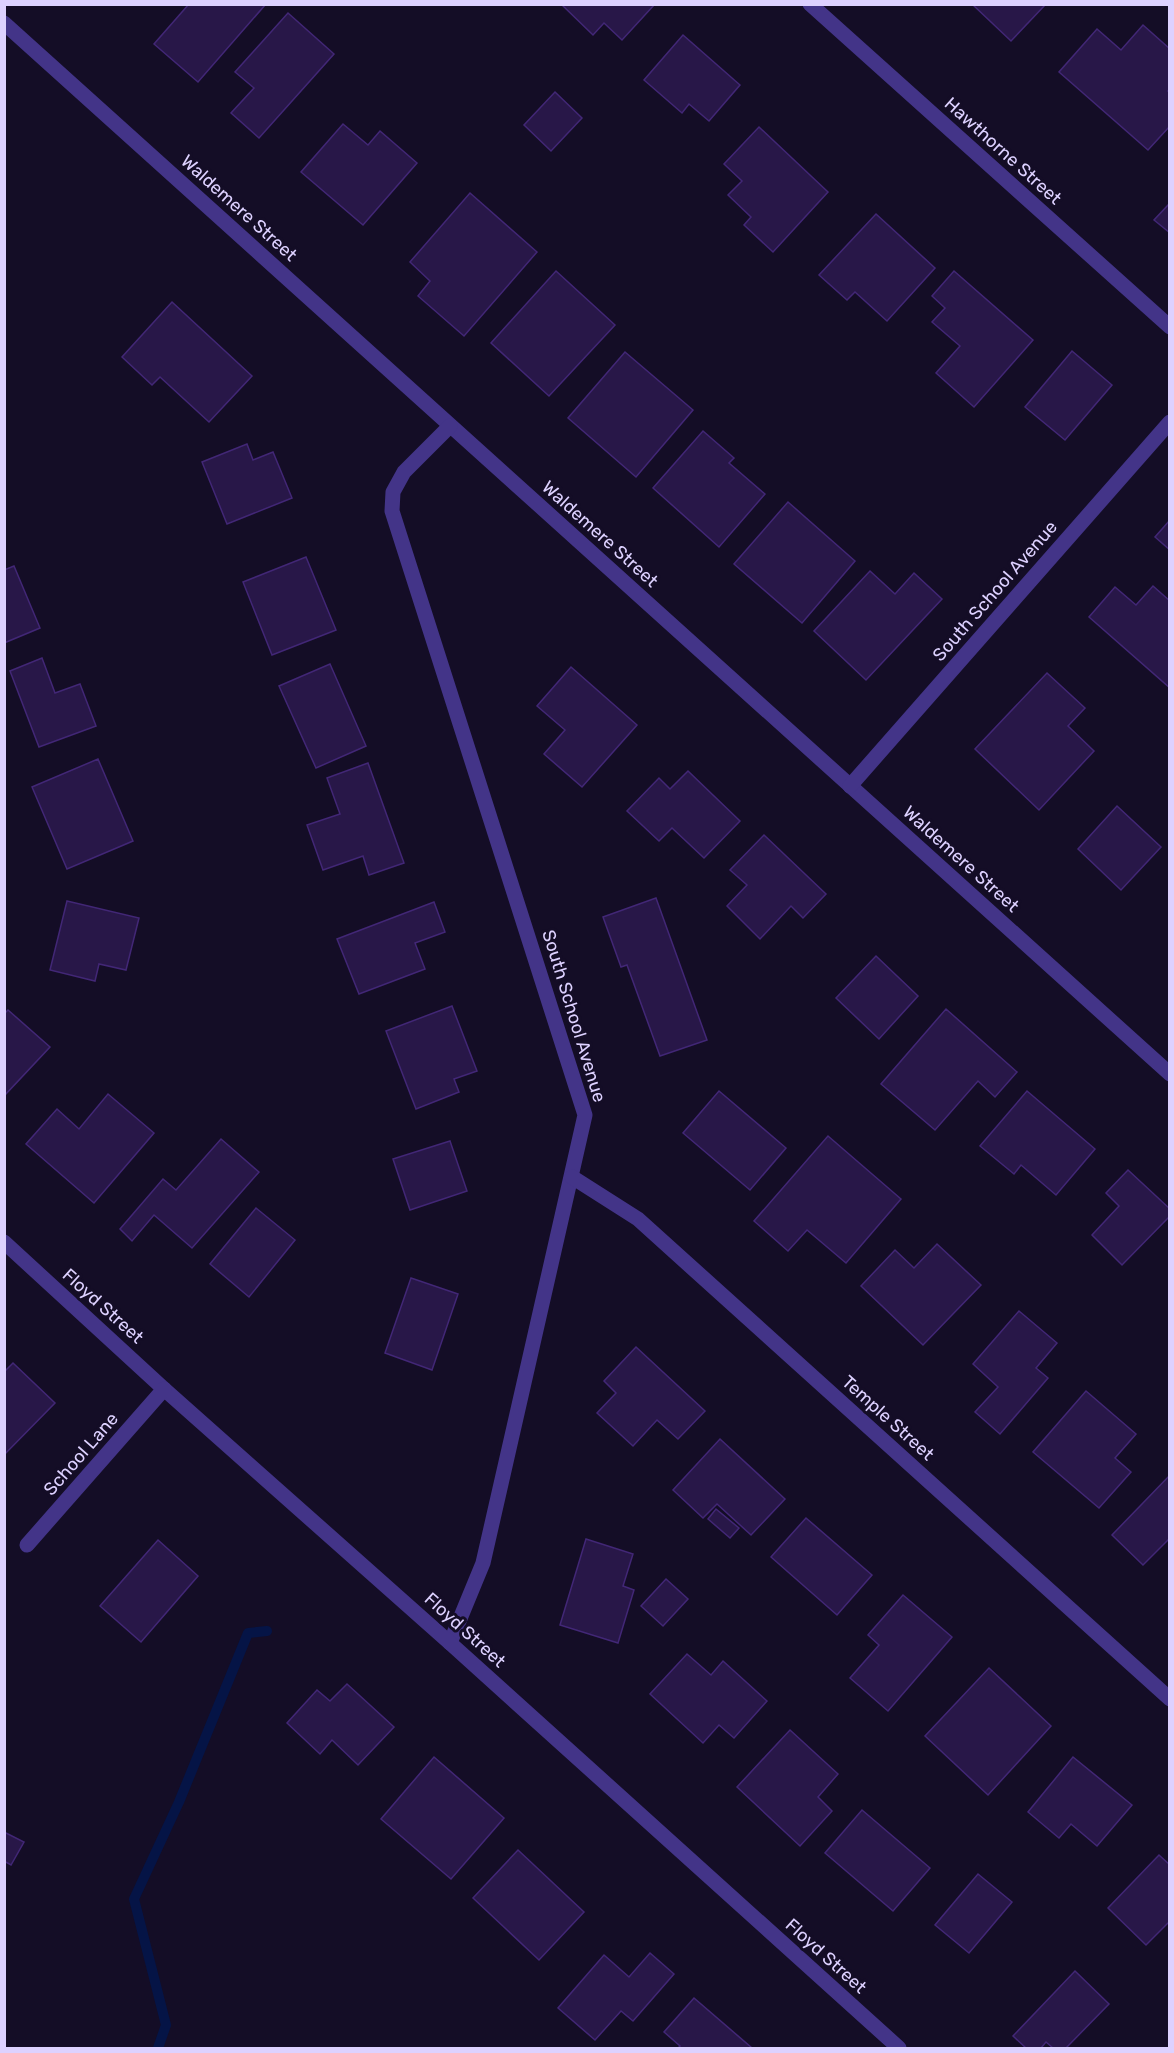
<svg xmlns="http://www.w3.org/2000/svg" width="1174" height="2053" font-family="Rubik,sans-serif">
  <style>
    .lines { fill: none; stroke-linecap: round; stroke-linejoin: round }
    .stream { stroke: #051446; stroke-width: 10 }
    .building { fill: #281748; stroke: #422776; stroke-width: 1.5 }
    .street { stroke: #433488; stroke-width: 15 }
    .labels { text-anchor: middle; stroke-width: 6; stroke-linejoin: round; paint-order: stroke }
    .street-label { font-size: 18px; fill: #ddd1ff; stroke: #140d26 }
  </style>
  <rect width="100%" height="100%" fill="#140d26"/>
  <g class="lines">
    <path class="stream" d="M 158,2048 L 166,2025 L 134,1899 L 179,1802 L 248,1633 L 267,1631"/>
  </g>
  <g class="building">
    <path d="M 189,4 L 266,4 L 198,82 L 154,44 Z"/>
    <path d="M 561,4 L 655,4 L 622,40 L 604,23 L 593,35 Z"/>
    <path d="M 972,4 L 1046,4 L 1011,41 Z"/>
    <path d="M 288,13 L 334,54 L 259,138 L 231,113 L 254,88 L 235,72 Z"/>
    <path d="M 1143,25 L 1170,49 L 1170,89 L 1168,91 L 1170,93 L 1170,126 L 1148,150 L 1059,72 L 1097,29 L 1121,50 Z"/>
    <path d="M 683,35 L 740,85 L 709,121 L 689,104 L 682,113 L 644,80 Z"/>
    <path d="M 555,92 L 582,118 L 551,151 L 524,125 Z"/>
    <path d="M 343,124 L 368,145 L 380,131 L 417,163 L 363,225 L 301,172 Z"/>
    <path d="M 759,127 L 828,192 L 773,252 L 744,225 L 751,217 L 728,195 L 742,181 L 724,164 Z"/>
    <path d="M 470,193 L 537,252 L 464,336 L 418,296 L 430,281 L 410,262 Z"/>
    <path d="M 1170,203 L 1170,233 L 1154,220 Z"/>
    <path d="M 876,214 L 935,268 L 887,321 L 855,292 L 847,300 L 819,275 Z"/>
    <path d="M 556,271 L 615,325 L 549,396 L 491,343 Z"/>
    <path d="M 954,271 L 1033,340 L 974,407 L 936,373 L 960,346 L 932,322 L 945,308 L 932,296 Z"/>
    <path d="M 172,302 L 252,376 L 209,422 L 160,377 L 152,385 L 122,357 Z"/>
    <path d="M 1072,351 L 1112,385 L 1065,440 L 1025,407 Z"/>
    <path d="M 625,352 L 693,410 L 636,477 L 568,418 Z"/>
    <path d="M 703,431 L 734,458 L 729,463 L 765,494 L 719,547 L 653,488 Z"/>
    <path d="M 247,444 L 253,460 L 273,452 L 292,498 L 227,524 L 202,462 Z"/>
    <path d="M 788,502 L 855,561 L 802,623 L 734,564 Z"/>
    <path d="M 1170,520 L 1170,550 L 1155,537 Z"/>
    <path d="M 306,557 L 336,630 L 272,655 L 243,582 Z"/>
    <path d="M 14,566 L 40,628 L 4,643 L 4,570 Z"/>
    <path d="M 870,571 L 895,594 L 914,573 L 942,599 L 866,680 L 814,631 Z"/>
    <path d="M 1153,586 L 1170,601 L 1170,688 L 1089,617 L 1115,587 L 1136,605 Z"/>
    <path d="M 42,658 L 55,693 L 80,684 L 96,726 L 39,747 L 10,671 Z"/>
    <path d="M 330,664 L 366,746 L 316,768 L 279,686 Z"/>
    <path d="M 571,667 L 637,725 L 582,787 L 544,754 L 565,730 L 537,706 Z"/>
    <path d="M 1047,673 L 1085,708 L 1068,726 L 1094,751 L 1039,810 L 975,749 Z"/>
    <path d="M 98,759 L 133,841 L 67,869 L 32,787 Z"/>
    <path d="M 368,763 L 404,863 L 369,875 L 363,856 L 323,870 L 307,825 L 340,814 L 327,778 Z"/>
    <path d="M 688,771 L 740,821 L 704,858 L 672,828 L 659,841 L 627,811 L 659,778 L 670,789 Z"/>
    <path d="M 1117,806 L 1161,847 L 1121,890 L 1078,849 Z"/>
    <path d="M 764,835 L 826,894 L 803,918 L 791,906 L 760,939 L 727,906 L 747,885 L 730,870 Z"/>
    <path d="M 656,898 L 707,1040 L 660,1056 L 627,965 L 621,967 L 603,917 Z"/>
    <path d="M 67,901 L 139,918 L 126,970 L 99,964 L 95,981 L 50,970 Z"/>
    <path d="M 434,902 L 445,932 L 415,943 L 425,969 L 359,994 L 337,939 Z"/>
    <path d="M 876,956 L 918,996 L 879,1039 L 836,998 Z"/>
    <path d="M 452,1006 L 477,1071 L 454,1079 L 459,1092 L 416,1109 L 386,1031 Z"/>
    <path d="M 946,1009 L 1017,1072 L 995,1097 L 978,1081 L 935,1130 L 881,1084 Z"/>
    <path d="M 8,1010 L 50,1047 L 4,1096 L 4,1014 Z"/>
    <path d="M 719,1091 L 786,1148 L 750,1190 L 683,1133 Z"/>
    <path d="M 1027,1091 L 1095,1149 L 1056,1195 L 1021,1165 L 1014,1174 L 980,1146 Z"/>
    <path d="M 108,1094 L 154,1133 L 94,1203 L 26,1144 L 57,1109 L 79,1129 Z"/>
    <path d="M 828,1136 L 901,1199 L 846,1263 L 807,1230 L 788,1251 L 754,1221 Z"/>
    <path d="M 221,1139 L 259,1172 L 192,1248 L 154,1215 L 132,1241 L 120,1229 L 163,1179 L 176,1190 Z"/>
    <path d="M 450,1141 L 467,1191 L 410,1210 L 393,1159 Z"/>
    <path d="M 1128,1170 L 1170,1209 L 1170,1216 L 1122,1265 L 1092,1235 L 1119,1206 L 1106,1193 Z"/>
    <path d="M 256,1208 L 295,1240 L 249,1297 L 210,1264 Z"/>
    <path d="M 937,1244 L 981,1285 L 923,1345 L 861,1286 L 895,1250 L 914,1268 Z"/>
    <path d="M 411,1278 L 458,1294 L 432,1370 L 385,1353 Z"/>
    <path d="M 1019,1311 L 1057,1343 L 1036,1368 L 1048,1378 L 1000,1434 L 975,1412 L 998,1387 L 973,1364 Z"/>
    <path d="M 636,1347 L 705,1411 L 678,1439 L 657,1420 L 633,1446 L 597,1413 L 616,1393 L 604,1381 Z"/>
    <path d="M 13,1363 L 55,1403 L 4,1455 L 4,1372 Z"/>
    <path d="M 1086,1391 L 1136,1434 L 1115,1458 L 1131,1472 L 1099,1508 L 1033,1452 Z"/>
    <path d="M 720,1439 L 785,1499 L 751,1535 L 717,1504 L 703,1518 L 673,1490 Z"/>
    <path d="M 1170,1475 L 1170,1538 L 1143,1565 L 1112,1535 Z"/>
    <path d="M 716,1509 L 739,1528 L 730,1538 L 708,1519 Z"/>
    <path d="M 806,1518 L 872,1575 L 837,1615 L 771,1557 Z"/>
    <path d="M 586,1539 L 633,1554 L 623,1586 L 634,1590 L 618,1643 L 560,1625 Z"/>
    <path d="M 158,1540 L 198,1576 L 141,1642 L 100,1606 Z"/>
    <path d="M 666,1579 L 688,1599 L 663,1626 L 641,1606 Z"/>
    <path d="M 903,1595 L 952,1637 L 888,1711 L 850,1678 L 879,1645 L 868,1635 Z"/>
    <path d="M 687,1654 L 711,1675 L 723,1661 L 767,1701 L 734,1738 L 719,1725 L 703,1743 L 650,1694 Z"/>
    <path d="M 989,1668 L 1051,1726 L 988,1795 L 925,1736 Z"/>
    <path d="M 347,1684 L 394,1727 L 358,1765 L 332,1740 L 320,1754 L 287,1723 L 317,1690 L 330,1701 Z"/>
    <path d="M 790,1730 L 838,1774 L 818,1797 L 832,1811 L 800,1846 L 737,1787 Z"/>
    <path d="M 434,1757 L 504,1818 L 451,1879 L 381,1819 Z"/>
    <path d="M 1073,1757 L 1132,1805 L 1097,1846 L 1071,1824 L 1059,1838 L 1028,1812 Z"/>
    <path d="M 862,1810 L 930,1868 L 893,1911 L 825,1853 Z"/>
    <path d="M 4,1832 L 24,1842 L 11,1865 L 4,1861 Z"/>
    <path d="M 518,1850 L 584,1912 L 539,1960 L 473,1898 Z"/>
    <path d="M 1159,1855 L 1170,1865 L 1170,1921 L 1146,1945 L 1108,1908 Z"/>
    <path d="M 978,1874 L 1012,1902 L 969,1953 L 935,1925 Z"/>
    <path d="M 650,1953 L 674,1974 L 633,2021 L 621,2011 L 595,2040 L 558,2008 L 604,1955 L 629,1977 Z"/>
    <path d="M 1075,1971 L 1109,2004 L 1066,2048 L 1053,2048 L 1046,2042 L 1041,2048 L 1026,2048 L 1013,2036 Z"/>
    <path d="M 694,1998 L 752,2048 L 678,2048 L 680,2046 L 664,2032 Z"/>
  </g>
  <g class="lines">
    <g class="street">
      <path d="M 810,4 L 1170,327"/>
      <path d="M 4,23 L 1170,1074"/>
      <path d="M 450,426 L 404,472 L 393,492 L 392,511 L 585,1115 L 483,1563 L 450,1643"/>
      <path d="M 850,786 L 1170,422"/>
      <path d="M 572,1177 L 638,1219 L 1170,1699"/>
      <path d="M 4,1242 L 164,1389 L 450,1643 L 899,2048"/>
      <path d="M 27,1545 L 164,1389"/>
    </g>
  </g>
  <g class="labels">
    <g class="street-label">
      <text transform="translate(1003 151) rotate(42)" y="6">Hawthorne Street</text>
      <text transform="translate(239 208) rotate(42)" y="6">Waldemere Street</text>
      <text transform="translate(600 534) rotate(42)" y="6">Waldemere Street</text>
      <text transform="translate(995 591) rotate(-49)" y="6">South School Avenue</text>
      <text transform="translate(961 859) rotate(42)" y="6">Waldemere Street</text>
      <text transform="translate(574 1016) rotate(73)" y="6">South School Avenue</text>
      <text transform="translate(103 1306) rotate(42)" y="6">Floyd Street</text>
      <text transform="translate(888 1418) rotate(42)" y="6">Temple Street</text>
      <text transform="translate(81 1454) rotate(-49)" y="6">School Lane</text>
      <text transform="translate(465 1630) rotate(42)" y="6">Floyd Street</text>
      <text transform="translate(826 1956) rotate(42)" y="6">Floyd Street</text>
    </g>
  </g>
  <rect width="1174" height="2053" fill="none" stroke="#ddd1ff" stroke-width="12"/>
</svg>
